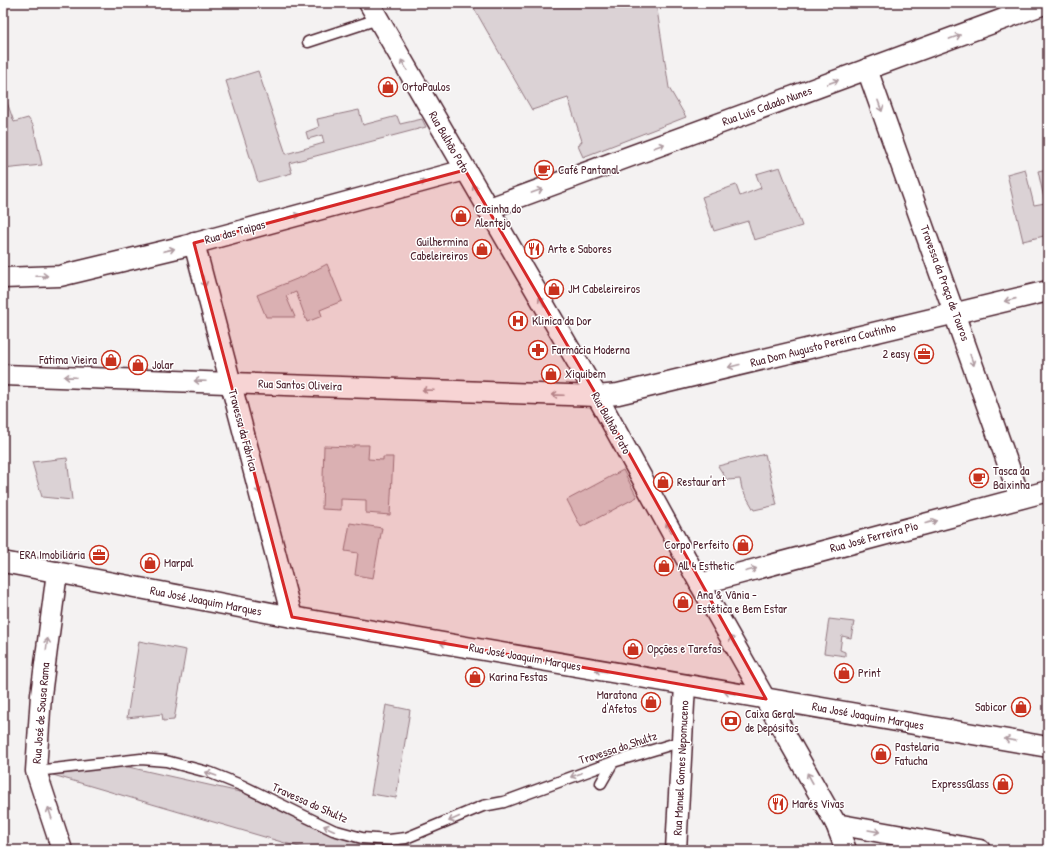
<svg xmlns="http://www.w3.org/2000/svg" width="1051" height="853" font-family="'Patrick Hand',sans-serif">
  <style>
    .green { fill: #dbd2d5; stroke: #927880 }
    .lines { fill: none; stroke-linecap: round; stroke-linejoin: round }
    .lane-casing { stroke: #4a1f2b; stroke-width: 13 }
    .street-casing { stroke: #4a1f2b; stroke-width: 23 }
    .lane { stroke: #fff; stroke-width: 10 }
    .street { stroke: #fff; stroke-width: 20 }
    .oneway { stroke: #ae9aa0 }
    .marked { fill: #d62828; fill-opacity: 0.2; stroke: #d62828; stroke-width: 3; stroke-linejoin: round }
    .labels { text-anchor: middle; stroke-width: 3; stroke-linejoin: round; paint-order: stroke }
    .poi-label { font-size: 12px; fill: #4a1f2b; stroke: #fff; text-anchor: start }
    .street-label { font-size: 12px; fill: #4a1f2b; stroke: #fff }
  </style>
  <rect width="100%" height="100%" fill="#f4f2f2"/>
  <filter id="ink" filterUnits="userSpaceOnUse"><feTurbulence type="fractalNoise" baseFrequency=".025" numOctaves="2"/><feDisplacementMap in="SourceGraphic" scale="8" xChannelSelector="R" yChannelSelector="G"/><feConvolveMatrix kernelMatrix="1 2 1 2 8 2 1 2 1" color-interpolation-filters="sRGB"/></filter>
  <g filter="url(#ink)">
    <g class="green">
      <path d="M 472,3 L 656,3 L 669,88 L 686,117 L 583,157 L 578,146 L 582,141 L 568,98 L 532,110 L 475,10 Z"/>
      <path d="M 258,71 L 286,154 L 324,143 L 322,135 L 308,139 L 306,132 L 319,127 L 317,119 L 359,110 L 363,125 L 397,116 L 400,124 L 422,119 L 426,127 L 289,163 L 292,173 L 258,182 L 226,81 Z"/>
      <path d="M 3,91 L 14,122 L 28,118 L 33,125 L 42,165 L 3,169 Z"/>
      <path d="M 780,167 L 802,226 L 754,240 L 748,221 L 714,231 L 702,197 L 736,185 L 740,196 L 761,188 L 756,174 Z"/>
      <path d="M 1025,169 L 1034,205 L 1045,203 L 1038,171 L 1048,169 L 1048,235 L 1023,241 L 1007,174 Z"/>
      <path d="M 327,264 L 342,301 L 320,310 L 322,316 L 307,322 L 296,292 L 286,296 L 295,317 L 266,317 L 257,295 L 304,276 Z"/>
      <path d="M 354,445 L 369,445 L 368,459 L 383,460 L 383,457 L 393,457 L 390,515 L 366,513 L 366,500 L 341,499 L 341,510 L 322,509 L 324,446 L 354,447 Z"/>
      <path d="M 765,454 L 777,505 L 754,510 L 742,489 L 740,479 L 727,480 L 718,466 Z"/>
      <path d="M 67,458 L 72,500 L 42,497 L 32,462 Z"/>
      <path d="M 623,470 L 637,497 L 581,527 L 567,500 Z"/>
      <path d="M 350,523 L 382,528 L 373,578 L 355,575 L 358,553 L 345,551 Z"/>
      <path d="M 829,619 L 854,622 L 851,638 L 842,636 L 840,650 L 845,652 L 845,656 L 824,653 Z"/>
      <path d="M 139,641 L 186,650 L 174,720 L 163,721 L 162,714 L 127,718 Z"/>
      <path d="M 386,705 L 410,710 L 396,798 L 371,794 Z"/>
      <path d="M 124,766 L 253,795 L 329,834 L 360,844 L 389,846 L 412,844 L 413,850 L 309,850 L 53,775 Z"/>
    </g>
    <g class="lines">
      <defs>
        <g id="lane">
          <path d="M 308,42 L 378,19"/>
          <path d="M 36,771 L 141,759 L 166,761 L 211,773 L 243,786 L 333,830 L 362,838 L 389,840 L 406,838 L 483,806 L 504,802 L 613,762 L 683,741"/>
          <path d="M 601,783 L 613,762"/>
        </g>
        <g id="street">
          <path d="M 369,3 L 597,396 L 700,584 L 836,824 L 846,850"/>
          <path d="M 867,69 L 1020,498"/>
          <path d="M 487,209 L 1047,3"/>
          <path d="M 194,243 L 292,617"/>
          <path d="M 3,278 L 60,276 L 185,246 L 465,170"/>
          <path d="M 3,375 L 597,396 L 618,394 L 1048,291"/>
          <path d="M 3,562 L 292,617 L 1048,747"/>
          <path d="M 57,572 L 41,695 L 36,771 L 62,850"/>
          <path d="M 700,584 L 1048,491"/>
          <path d="M 836,824 L 980,850"/>
          <path d="M 676,850 L 685,685"/>
        </g>
      </defs>
      <use href="#lane" class="lane-casing"/>
      <use href="#street" class="street-casing"/>
      <use href="#lane" class="lane"/>
      <use href="#street" class="street"/>
    </g>
    <defs><path id="oneway-shaft" d="M-6 0H5M1.5-3L5.5 0L1.5 3" fill="none" stroke-width="1.6" stroke-linecap="round" stroke-linejoin="round"/></defs>
    <g class="oneway">
      <use href="#oneway-shaft" transform="translate(955 37) rotate(-20)"/>
      <use href="#oneway-shaft" transform="translate(404 65) rotate(-120)"/>
      <use href="#oneway-shaft" transform="translate(833 82) rotate(-20)"/>
      <use href="#oneway-shaft" transform="translate(880 106) rotate(70)"/>
      <use href="#oneway-shaft" transform="translate(659 146) rotate(-20)"/>
      <use href="#oneway-shaft" transform="translate(420 183) rotate(-15)"/>
      <use href="#oneway-shaft" transform="translate(476 190) rotate(-119)"/>
      <use href="#oneway-shaft" transform="translate(537 191) rotate(-20)"/>
      <use href="#oneway-shaft" transform="translate(294 216) rotate(-15)"/>
      <use href="#oneway-shaft" transform="translate(169 250) rotate(-13)"/>
      <use href="#oneway-shaft" transform="translate(42 276) rotate(-2)"/>
      <use href="#oneway-shaft" transform="translate(204 281) rotate(75)"/>
      <use href="#oneway-shaft" transform="translate(1010 300) rotate(167)"/>
      <use href="#oneway-shaft" transform="translate(542 302) rotate(-120)"/>
      <use href="#oneway-shaft" transform="translate(972 360) rotate(71)"/>
      <use href="#oneway-shaft" transform="translate(734 366) rotate(166)"/>
      <use href="#oneway-shaft" transform="translate(70 377) rotate(-178)"/>
      <use href="#oneway-shaft" transform="translate(200 381) rotate(-178)"/>
      <use href="#oneway-shaft" transform="translate(428 390) rotate(-178)"/>
      <use href="#oneway-shaft" transform="translate(558 395) rotate(-178)"/>
      <use href="#oneway-shaft" transform="translate(258 488) rotate(75)"/>
      <use href="#oneway-shaft" transform="translate(931 522) rotate(-15)"/>
      <use href="#oneway-shaft" transform="translate(669 528) rotate(-119)"/>
      <use href="#oneway-shaft" transform="translate(751 570) rotate(-15)"/>
      <use href="#oneway-shaft" transform="translate(733 641) rotate(-120)"/>
      <use href="#oneway-shaft" transform="translate(47 644) rotate(-83)"/>
      <use href="#oneway-shaft" transform="translate(446 644) rotate(-170)"/>
      <use href="#oneway-shaft" transform="translate(601 671) rotate(-170)"/>
      <use href="#oneway-shaft" transform="translate(730 693) rotate(-170)"/>
      <use href="#oneway-shaft" transform="translate(1010 740) rotate(-170)"/>
      <use href="#oneway-shaft" transform="translate(211 774) rotate(-161)"/>
      <use href="#oneway-shaft" transform="translate(576 775) rotate(160)"/>
      <use href="#oneway-shaft" transform="translate(810 778) rotate(-119)"/>
      <use href="#oneway-shaft" transform="translate(50 813) rotate(-108)"/>
      <use href="#oneway-shaft" transform="translate(454 819) rotate(156)"/>
      <use href="#oneway-shaft" transform="translate(329 828) rotate(-156)"/>
      <use href="#oneway-shaft" transform="translate(874 831) rotate(10)"/>
    </g>
  </g>
  <path class="marked" d="M 465,170 L 597,396 L 766,699 L 292,617 L 194,243 Z"/>
  <defs>
    <symbol id="shop-ring" viewBox="-11 -11 22 22"><circle r="9.5" fill="#fff" stroke="#c8321e" stroke-width="1.5"/><path d="M-5-2.5h2.3a2.7 3.5 0 0 1 5.4 0H5L5.5 6h-11ZM-1.5-2.5h3a1.5 2.3 0 0 0-3 0Z" fill="#c8321e"/></symbol>
    <symbol id="cafe-ring" viewBox="-11 -11 22 22"><circle r="9.5" fill="#fff" stroke="#c8321e" stroke-width="1.5"/><path d="M-5.5-4.5H6V0H3Q3 3.5 0 3.5H-2.5Q-5.5 3.5-5.5 0ZM3-3.2v2h1.7v-2ZM-6 4.5H4V6H-6Z" fill="#c8321e"/></symbol>
    <symbol id="restaurant-ring" viewBox="-11 -11 22 22"><circle r="9.5" fill="#fff" stroke="#c8321e" stroke-width="1.5"/><path d="M-5-6h1v4h1v-4h1v4h1v-4h1v5L-1.5 .5V6h-2V.5L-5-1ZM5-6V6H3V1.5H1.5Q1.5-4 5-6Z" fill="#c8321e"/></symbol>
    <symbol id="hospital-ring" viewBox="-11 -11 22 22"><circle r="9.5" fill="#fff" stroke="#c8321e" stroke-width="1.5"/><path d="M-5-5h3v3.5h4V-5h3V5h-3V1.5h-4V5h-3Z" fill="#c8321e"/></symbol>
    <symbol id="pharmacy-ring" viewBox="-11 -11 22 22"><circle r="9.5" fill="#fff" stroke="#c8321e" stroke-width="1.5"/><path d="M-2-6h4v4h4v4h-4v4h-4v-4h-4v-4h4Z" fill="#c8321e"/></symbol>
    <symbol id="office-ring" viewBox="-11 -11 22 22"><circle r="9.5" fill="#fff" stroke="#c8321e" stroke-width="1.5"/><path d="M-6-3h4V-5.5h4V-3h4V5H-6ZM-1-4.5V-3h2v-1.5ZM-6 0V1H6V0Z" fill="#c8321e"/></symbol>
    <symbol id="bank-ring" viewBox="-11 -11 22 22"><circle r="9.5" fill="#fff" stroke="#c8321e" stroke-width="1.5"/><path d="M-6-4H6V4H-6ZM0-2.3a2.3 2.3 0 1 0 0 4.6a2.3 2.3 0 1 0 0-4.6Z" fill="#c8321e"/></symbol>
  </defs>
  <g fill-rule="evenodd">
    <use href="#shop-ring" x="377" y="76" width="22" height="22"/>
    <use href="#cafe-ring" x="533" y="159" width="22" height="22"/>
    <use href="#shop-ring" x="450" y="205" width="22" height="22"/>
    <use href="#shop-ring" x="471" y="238" width="22" height="22"/>
    <use href="#restaurant-ring" x="523" y="238" width="22" height="22"/>
    <use href="#shop-ring" x="543" y="278" width="22" height="22"/>
    <use href="#hospital-ring" x="507" y="310" width="22" height="22"/>
    <use href="#pharmacy-ring" x="527" y="339" width="22" height="22"/>
    <use href="#office-ring" x="913" y="343" width="22" height="22"/>
    <use href="#shop-ring" x="100" y="349" width="22" height="22"/>
    <use href="#shop-ring" x="127" y="354" width="22" height="22"/>
    <use href="#shop-ring" x="540" y="363" width="22" height="22"/>
    <use href="#cafe-ring" x="968" y="467" width="22" height="22"/>
    <use href="#shop-ring" x="652" y="471" width="22" height="22"/>
    <use href="#shop-ring" x="732" y="534" width="22" height="22"/>
    <use href="#office-ring" x="88" y="544" width="22" height="22"/>
    <use href="#shop-ring" x="139" y="552" width="22" height="22"/>
    <use href="#shop-ring" x="653" y="555" width="22" height="22"/>
    <use href="#shop-ring" x="672" y="591" width="22" height="22"/>
    <use href="#shop-ring" x="622" y="638" width="22" height="22"/>
    <use href="#shop-ring" x="833" y="662" width="22" height="22"/>
    <use href="#shop-ring" x="464" y="666" width="22" height="22"/>
    <use href="#shop-ring" x="640" y="691" width="22" height="22"/>
    <use href="#shop-ring" x="1010" y="696" width="22" height="22"/>
    <use href="#bank-ring" x="720" y="710" width="22" height="22"/>
    <use href="#shop-ring" x="870" y="743" width="22" height="22"/>
    <use href="#shop-ring" x="992" y="773" width="22" height="22"/>
    <use href="#restaurant-ring" x="767" y="793" width="22" height="22"/>
  </g>
  <g class="labels">
    <g class="poi-label">
      <text x="402" y="91">OrtoPaulos</text>
      <text x="558" y="174">Café Pantanal</text>
      <text x="475" y="213">Casinha do<tspan x="475" dy="14">Alentejo</tspan></text>
      <text x="468" y="246" text-anchor="end">Guilhermina<tspan x="468" dy="14">Cabeleireiros</tspan></text>
      <text x="548" y="253">Arte e Sabores</text>
      <text x="568" y="293">JM Cabeleireiros</text>
      <text x="532" y="325">Klinica da Dor</text>
      <text x="552" y="354">Farmácia Moderna</text>
      <text x="910" y="358" text-anchor="end">2 easy</text>
      <text x="97" y="364" text-anchor="end">Fátima Vieira</text>
      <text x="152" y="369">Jolar</text>
      <text x="565" y="378">Xiquibem</text>
      <text x="993" y="475">Tasca da<tspan x="993" dy="14">Baixinha</tspan></text>
      <text x="677" y="486">Restaur'art</text>
      <text x="729" y="549" text-anchor="end">Corpo Perfeito</text>
      <text x="85" y="559" text-anchor="end">ERA Imobiliária</text>
      <text x="164" y="567">Marpal</text>
      <text x="678" y="570">All 4 Esthetic</text>
      <text x="697" y="599">Ana &amp; Vânia -<tspan x="697" dy="14">Estética e Bem Estar</tspan></text>
      <text x="647" y="653">Opções e Tarefas</text>
      <text x="858" y="677">Print</text>
      <text x="489" y="681">Karina Festas</text>
      <text x="637" y="699" text-anchor="end">Maratona<tspan x="637" dy="14">d'Afetos</tspan></text>
      <text x="1007" y="711" text-anchor="end">Sabicor</text>
      <text x="745" y="718">Caixa Geral<tspan x="745" dy="14">de Depósitos</tspan></text>
      <text x="895" y="751">Pastelaria<tspan x="895" dy="14">Fatucha</tspan></text>
      <text x="989" y="788" text-anchor="end">ExpressGlass</text>
      <text x="792" y="808">Marés Vivas</text>
    </g>
    <g class="street-label">
      <text transform="translate(767 106) rotate(-20)" y="4">Rua Luís Calado Nunes</text>
      <text transform="translate(449 142) rotate(60)" y="4">Rua Bulhão Pato</text>
      <text transform="translate(235 232) rotate(-15)" y="4">Rua das Taipas</text>
      <text transform="translate(945 283) rotate(70)" y="4">Travessa da Praça de Touros</text>
      <text transform="translate(823 345) rotate(-14)" y="4">Rua Dom Augusto Pereira Coutinho</text>
      <text transform="translate(300 385) rotate(2)" y="4">Rua Santos Oliveira</text>
      <text transform="translate(611 423) rotate(61)" y="4">Rua Bulhão Pato</text>
      <text transform="translate(243 430) rotate(75)" y="4">Travessa da Fábrica</text>
      <text transform="translate(874 537) rotate(-15)" y="4">Rua José Ferreira Pio</text>
      <text transform="translate(206 601) rotate(11)" y="4">Rua José Joaquim Marques</text>
      <text transform="translate(525 657) rotate(10)" y="4">Rua José Joaquim Marques</text>
      <text transform="translate(41 713) rotate(-85)" y="4">Rua José de Sousa Rama</text>
      <text transform="translate(868 716) rotate(10)" y="4">Rua José Joaquim Marques</text>
      <text transform="translate(618 748) rotate(-18)" y="4">Travessa do Shultz</text>
      <text transform="translate(681 768) rotate(-87)" y="4">Rua Manuel Gomes Nepomuceno</text>
      <text transform="translate(310 803) rotate(24)" y="4">Travessa do Shultz</text>
    </g>
  </g>
  <rect width="1051" height="853" fill="none" stroke="#fff" stroke-width="16"/>
  <rect x="8" y="8" width="1035" height="837" fill="none" stroke="#4a1f2b" stroke-width="1.5" filter="url(#ink)"/>
</svg>
